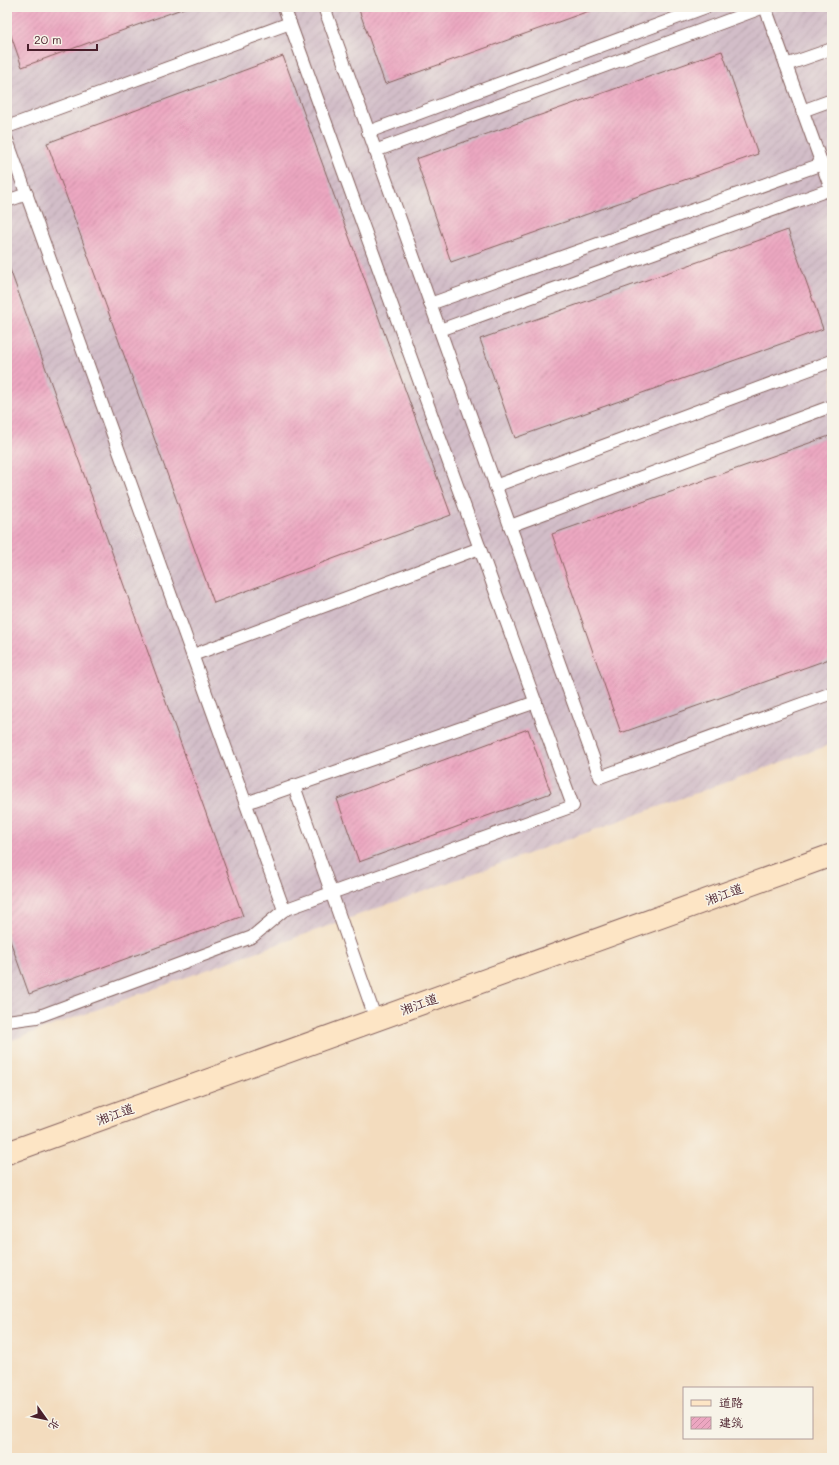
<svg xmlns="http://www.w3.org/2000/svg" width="839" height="1465" font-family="Mali,'LXGW WenKai TC',sans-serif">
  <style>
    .industrial { fill: url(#industrial-furrows) }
    .building { fill: url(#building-hatch) }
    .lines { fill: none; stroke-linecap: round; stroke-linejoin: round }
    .lane-casing { stroke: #85615e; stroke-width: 14 }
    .secondary-casing { stroke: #85615e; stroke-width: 24 }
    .lane { stroke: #fff; stroke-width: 12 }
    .secondary { stroke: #fde5c5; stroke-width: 22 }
    .labels { text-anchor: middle; stroke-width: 3; stroke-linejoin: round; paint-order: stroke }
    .street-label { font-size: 13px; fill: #4a1f2b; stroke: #f7f3e8 }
  </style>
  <defs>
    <pattern id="industrial-furrows" width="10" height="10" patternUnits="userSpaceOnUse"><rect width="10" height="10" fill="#d2bdc8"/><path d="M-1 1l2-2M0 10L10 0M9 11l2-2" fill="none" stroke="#b6a2ac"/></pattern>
    <pattern id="building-hatch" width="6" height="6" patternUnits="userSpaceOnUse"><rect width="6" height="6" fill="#eca7c1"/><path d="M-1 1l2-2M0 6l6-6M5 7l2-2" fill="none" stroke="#cc8fa6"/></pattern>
  </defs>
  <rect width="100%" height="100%" fill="#f7f3e8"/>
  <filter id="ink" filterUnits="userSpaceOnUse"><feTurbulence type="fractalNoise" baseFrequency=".025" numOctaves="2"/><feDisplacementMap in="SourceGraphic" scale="8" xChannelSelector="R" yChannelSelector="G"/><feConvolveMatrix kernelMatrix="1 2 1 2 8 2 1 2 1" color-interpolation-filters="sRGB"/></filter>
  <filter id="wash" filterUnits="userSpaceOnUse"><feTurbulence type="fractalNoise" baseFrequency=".012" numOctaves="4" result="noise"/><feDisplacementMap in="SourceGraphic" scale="16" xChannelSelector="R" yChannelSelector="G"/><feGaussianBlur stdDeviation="0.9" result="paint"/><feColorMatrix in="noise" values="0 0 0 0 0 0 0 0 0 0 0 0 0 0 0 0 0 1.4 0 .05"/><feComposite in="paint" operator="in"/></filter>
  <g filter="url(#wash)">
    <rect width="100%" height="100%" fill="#f3dcbe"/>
    <path class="industrial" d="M 7,7 L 832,7 L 832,744 L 7,1042 Z"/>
    <g id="blocks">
      <g class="building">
        <path d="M 7,7 L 187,7 L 22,67 L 7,24 Z"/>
        <path d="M 358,7 L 600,7 L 385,84 Z"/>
        <path d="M 722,51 L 758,154 L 451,262 L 416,159 Z"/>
        <path d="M 283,56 L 451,515 L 214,603 L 47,143 Z"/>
        <path d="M 788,230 L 823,329 L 515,438 L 480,339 Z"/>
        <path d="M 7,261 L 243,916 L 29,994 L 7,932 Z"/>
        <path d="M 832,435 L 832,658 L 621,733 L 552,534 Z"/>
        <path d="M 528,729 L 551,793 L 359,862 L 337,799 Z"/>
      </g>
    </g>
  </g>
  <g filter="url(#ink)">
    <use href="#blocks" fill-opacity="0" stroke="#85615e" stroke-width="1"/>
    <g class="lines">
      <defs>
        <g id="lane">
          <path d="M 324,7 L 600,777 L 832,693"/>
          <path d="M 765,7 L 832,192"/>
          <path d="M 786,65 L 832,49"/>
          <path d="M 802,111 L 832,100"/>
          <path d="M 7,127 L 290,23"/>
          <path d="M 368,132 L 706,7"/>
          <path d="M 7,140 L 284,910"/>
          <path d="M 375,151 L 764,7"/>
          <path d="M 7,201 L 27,194"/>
          <path d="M 430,304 L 822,164"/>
          <path d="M 440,330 L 831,189"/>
          <path d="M 495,486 L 832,361"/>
          <path d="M 510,526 L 832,406"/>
          <path d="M 193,655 L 480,548"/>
          <path d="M 294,786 L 376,1020"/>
          <path d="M 246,803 L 536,702"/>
          <path d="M 7,1021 L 37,1017 L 252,937 L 284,910 L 573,806 L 284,7"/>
        </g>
        <path id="secondary" d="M 7,1153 L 832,855"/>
      </defs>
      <use href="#lane" class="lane-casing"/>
      <use href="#secondary" class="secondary-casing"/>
      <use href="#lane" class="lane"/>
      <use href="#secondary" class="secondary"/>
    </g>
  </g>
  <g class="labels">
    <g class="street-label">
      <text transform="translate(724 894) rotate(-20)" y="5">湘江道</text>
      <text transform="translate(419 1004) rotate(-20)" y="5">湘江道</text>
      <text transform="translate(115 1114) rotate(-20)" y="5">湘江道</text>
    </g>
  </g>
  <rect width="839" height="1465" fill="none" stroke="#f7f3e8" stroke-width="24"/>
  <rect x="683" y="1387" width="130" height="52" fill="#f7f3e8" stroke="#b29e9c"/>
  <rect x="691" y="1400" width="20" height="6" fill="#fde5c5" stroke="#b29e9c"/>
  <text x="719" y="1407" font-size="12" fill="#4a1f2b">道路</text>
  <rect x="691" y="1417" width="20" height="12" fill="url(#building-hatch)" stroke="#b29e9c"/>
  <text x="719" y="1427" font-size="12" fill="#4a1f2b">建筑</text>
  <g transform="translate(46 1419) rotate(123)" stroke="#f7f3e8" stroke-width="3" paint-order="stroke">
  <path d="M0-3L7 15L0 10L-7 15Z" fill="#4a1f2b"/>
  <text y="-6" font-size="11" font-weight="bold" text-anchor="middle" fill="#4a1f2b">北</text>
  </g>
  <path d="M28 44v6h69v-6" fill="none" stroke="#4a1f2b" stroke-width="2"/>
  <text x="34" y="44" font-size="12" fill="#4a1f2b" stroke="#f7f3e8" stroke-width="3" paint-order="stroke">20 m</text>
</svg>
